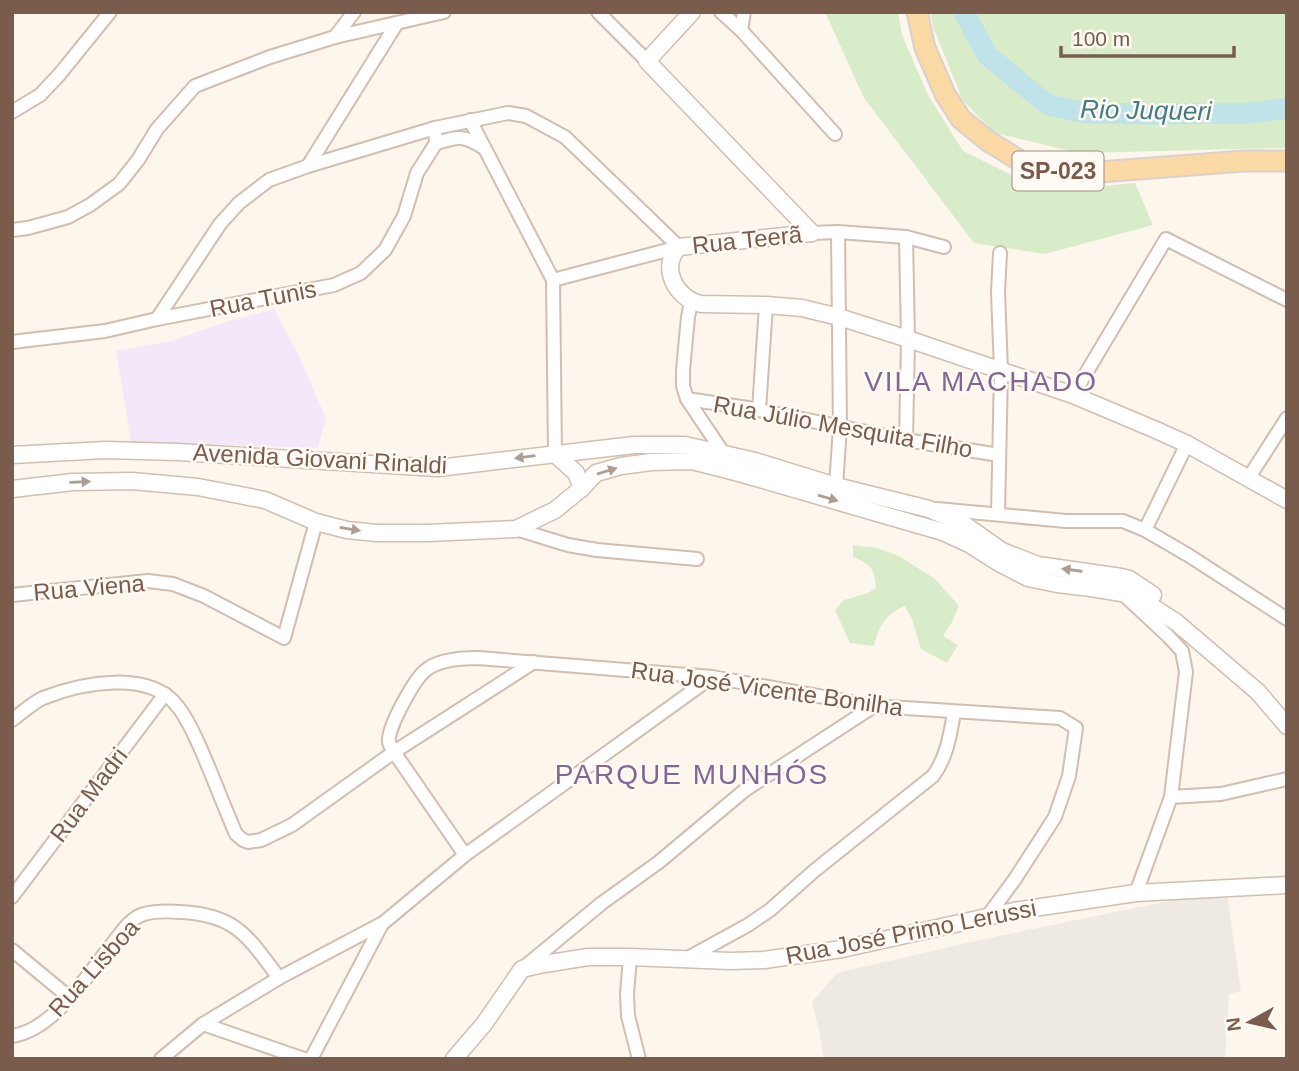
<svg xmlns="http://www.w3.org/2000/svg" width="1299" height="1071" font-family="Helvetica,sans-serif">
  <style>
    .industrial { fill: #efe9e4 }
    .education { fill: #f3e8fa }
    .green { fill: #d8ecc9 }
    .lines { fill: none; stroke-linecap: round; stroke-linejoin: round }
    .river { stroke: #bfe3e8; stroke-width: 21 }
    .minor-casing { stroke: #d1beb0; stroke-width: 16 }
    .tertiary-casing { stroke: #d1beb0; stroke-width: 19 }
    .primary-casing { stroke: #dad1cd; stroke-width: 23 }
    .minor { stroke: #fff; stroke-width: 12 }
    .tertiary { stroke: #fff; stroke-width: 16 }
    .primary { stroke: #fbd9a5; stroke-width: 19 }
    .oneway { fill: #af9d94 }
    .labels { text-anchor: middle; stroke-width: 5; stroke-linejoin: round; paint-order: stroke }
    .shield { fill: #fffaf3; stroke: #a28b7f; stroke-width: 2 }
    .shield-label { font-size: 23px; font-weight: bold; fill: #7a5c4d }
    .street-label { font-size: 24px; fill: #7a5c4d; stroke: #fffaf3 }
    .water-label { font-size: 26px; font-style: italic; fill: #437c86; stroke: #fffaf3 }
    .quarter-label { font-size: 28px; letter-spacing: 2px; fill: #846695; stroke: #fffaf3 }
  </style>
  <rect width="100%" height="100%" fill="#fdf6ec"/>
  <path class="industrial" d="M 1227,894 L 1241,991 L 1229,994 L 1225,1059 L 824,1059 L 820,1035 L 812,1002 L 837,973 L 980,940 L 1169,901 Z"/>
  <path class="education" d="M 274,309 L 299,356 L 326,418 L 318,448 L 131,442 L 116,351 L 171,341 L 223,323 Z"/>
  <g class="green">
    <path d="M 825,12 L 898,12 L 902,35 L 928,95 L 963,151 L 1044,191 L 1135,183 L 1153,225 L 1045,254 L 974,243 L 864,98 Z"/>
    <path d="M 930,12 L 1287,12 L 1287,148 L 1079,153 L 995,133 L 963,101 L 933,27 Z"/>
    <path d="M 853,545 L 877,548 L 899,556 L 935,579 L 959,606 L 952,622 L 943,636 L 958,645 L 947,663 L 921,649 L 912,619 L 905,606 C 885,614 879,626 874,646 L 850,643 L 835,610 L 844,600 L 868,593 L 876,588 C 874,568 872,565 853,557 Z"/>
  </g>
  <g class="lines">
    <path class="river" d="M 964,12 L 987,55 L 1048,105 L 1086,113 L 1152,114 L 1252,113 L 1287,108"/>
    <defs>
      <g id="minor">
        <path d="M 598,12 L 647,61"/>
        <path d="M 721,12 L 741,30 L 835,134"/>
        <path d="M 741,30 L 744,12"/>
        <path d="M 335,37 L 354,12"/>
        <path d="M 12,112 L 40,95 L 59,75 L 110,12"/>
        <path d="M 470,120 L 553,280 L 555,454"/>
        <path d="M 436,143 C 459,136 464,135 484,148"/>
        <path d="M 308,166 L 397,23"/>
        <path d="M 12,230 L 28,228 L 68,217 L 90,205 L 119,184 L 138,160 L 157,129 L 195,86 L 270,57 L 335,37 L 444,12"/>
        <path d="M 812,233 L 838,232 L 906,237 L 944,247"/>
        <path d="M 906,237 L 908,339 L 906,440"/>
        <path d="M 553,280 L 679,247"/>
        <path d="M 691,302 L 688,317 L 683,370 L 683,386 L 687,399 L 724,454"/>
        <path d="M 157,319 L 220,224 L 239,203 L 269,180 L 308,166 L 435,128 L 508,113 L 526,116 L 565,137 L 679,247"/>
        <path d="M 12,342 L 105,331 L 157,319 L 334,285 L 361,273 L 385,250 L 404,216 L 417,173 L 436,143 L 435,128"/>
        <path d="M 1073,395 L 1166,239 L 1287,300"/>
        <path d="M 687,399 L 748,408 L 906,440 L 999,455"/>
        <path d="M 759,410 L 766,305"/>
        <path d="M 1248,479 L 1287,418"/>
        <path d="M 836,486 L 840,427 L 838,232"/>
        <path d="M 937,509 L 1066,521 L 1123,521 L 1145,530 L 1188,555 L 1287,619"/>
        <path d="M 998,514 L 1001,371 L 998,292 L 1000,253"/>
        <path d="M 516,529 L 568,545 L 597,550 L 697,559"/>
        <path d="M 1145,530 L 1187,444"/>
        <path d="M 1123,594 L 1168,636 L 1182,651 L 1186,672 L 1171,797 L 1136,893"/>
        <path d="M 12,595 L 148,581 L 173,584 L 204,596 L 284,638 L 316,522"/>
        <path d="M 12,720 C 22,713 32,703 43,698 C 81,683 150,669 178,707 C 187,718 193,732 199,745 C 212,774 223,804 236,834 L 243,840 L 248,842 L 261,840 L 292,825 L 394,752 L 534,662"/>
        <path d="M 1171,797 L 1221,794 L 1287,779"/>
        <path d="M 465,855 L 394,752 C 392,749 390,746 389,742 C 387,728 415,678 426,670 C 439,659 462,658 478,658 L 712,677 L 874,706 L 1060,718 L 1076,728 L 1069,776 L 1055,817 L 1015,879 L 987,917"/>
        <path d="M 12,897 L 165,694"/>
        <path d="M 12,950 L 70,998"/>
        <path d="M 630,957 L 627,994 L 628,1016 L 639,1059"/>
        <path d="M 686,959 L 748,925 L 770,910 L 814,871 L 933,776 C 947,757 950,735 954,713"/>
        <path d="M 522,969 L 602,903 L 659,862 L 745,790 L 874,706"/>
        <path d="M 203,1024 L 304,1059"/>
        <path d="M 12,1036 C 54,1030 88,974 113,943 C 121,933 130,918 144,914 C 155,911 169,911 181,912 C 237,915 248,937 279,978"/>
        <path d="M 161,1059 L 203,1024 L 279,978 L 381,924"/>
        <path d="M 311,1059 L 382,924 L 465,855 L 712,677"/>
      </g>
      <g id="tertiary">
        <path d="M 692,12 L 647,61 L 812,233"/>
        <path d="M 812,233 L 679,247 C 659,267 676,299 701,304 L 766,305 L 802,308 L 839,317 L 908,339 L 1073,395 L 1156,430 L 1187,444 L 1287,500"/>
        <path d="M 555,454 L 576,473 L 582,488"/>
        <path d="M 12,455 L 105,450 L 178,452 L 438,468 L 634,445 L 685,445 L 755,461 L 836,486 L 929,509 L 965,525 L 1002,551 L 1038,565 L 1121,577 L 1129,579 L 1153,595"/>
        <path d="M 12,489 L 73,482 L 132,481 L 198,487 L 265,500 L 316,522 L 347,530 L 376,533 L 428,533 L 516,529 L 555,510 L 582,488 L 596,473 L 621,466 L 651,462 L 692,461 L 739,473 L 943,532 L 969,544 L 999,563 L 1028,578 L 1057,584 L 1091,588 L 1134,595 L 1176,622 L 1258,692 L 1287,726"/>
        <path d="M 454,1059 L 484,1024 L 522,969 L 544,964 L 588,957 L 630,957 L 730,961 L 764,960 L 842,949 L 1014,911 L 1136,893 L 1287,885"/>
      </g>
      <path id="primary" d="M 917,12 L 925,48 L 945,94 L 961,119 L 988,141 L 1022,162 L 1052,171 L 1086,173 L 1244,161 L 1287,161"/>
    </defs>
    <use href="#minor" class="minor-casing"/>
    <use href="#tertiary" class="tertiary-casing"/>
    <use href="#primary" class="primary-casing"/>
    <use href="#minor" class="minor"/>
    <use href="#tertiary" class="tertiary"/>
    <use href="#primary" class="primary"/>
  </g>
  <defs><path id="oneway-solid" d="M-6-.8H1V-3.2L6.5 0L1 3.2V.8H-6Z" transform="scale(1.75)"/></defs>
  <g class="oneway">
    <use href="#oneway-solid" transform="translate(525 457) rotate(173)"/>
    <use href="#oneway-solid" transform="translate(607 471) rotate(-17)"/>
    <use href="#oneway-solid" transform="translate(80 482) rotate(-2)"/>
    <use href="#oneway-solid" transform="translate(828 498) rotate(16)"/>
    <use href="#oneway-solid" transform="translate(350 529) rotate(9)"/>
    <use href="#oneway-solid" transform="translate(1072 570) rotate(-172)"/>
  </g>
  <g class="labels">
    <rect class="shield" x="1012.5" y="151.5" width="91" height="39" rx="5"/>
    <g class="shield-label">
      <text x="1058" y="179">SP-023</text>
    </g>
    <g class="street-label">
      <text transform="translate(747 240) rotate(-6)" y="8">Rua Teerã</text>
      <text transform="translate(263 299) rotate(-11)" y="8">Rua Tunis</text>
      <text transform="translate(843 427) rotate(10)" y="8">Rua Júlio Mesquita Filho</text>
      <text transform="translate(320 459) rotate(3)" y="8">Avenida Giovani Rinaldi</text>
      <text transform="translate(89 588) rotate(-5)" y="8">Rua Viena</text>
      <text transform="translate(767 689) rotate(8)" y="8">Rua José Vicente Bonilha</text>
      <text transform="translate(89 795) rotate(-53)" y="8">Rua Madri</text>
      <text transform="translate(911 932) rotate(-11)" y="8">Rua José Primo Lerussi</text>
      <text transform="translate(94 968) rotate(-48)" y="8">Rua Lisboa</text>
    </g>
    <g class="water-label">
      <text transform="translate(1146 110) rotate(1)" y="9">Rio Juqueri</text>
    </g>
    <g class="quarter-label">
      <text x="981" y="391">VILA MACHADO</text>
      <text x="692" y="784">PARQUE MUNHÓS</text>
    </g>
  </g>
  <rect width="1299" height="1071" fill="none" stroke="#7a5c4d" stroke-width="28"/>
  <g transform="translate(1250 1022) rotate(262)" stroke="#fffaf3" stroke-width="5" paint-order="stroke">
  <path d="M0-5L12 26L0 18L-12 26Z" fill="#7a5c4d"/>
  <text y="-10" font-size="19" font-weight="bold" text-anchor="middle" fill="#7a5c4d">N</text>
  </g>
  <path d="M1061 46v10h173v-10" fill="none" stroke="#7a5c4d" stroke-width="3.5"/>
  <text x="1072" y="46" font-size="21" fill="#7a5c4d" stroke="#fffaf3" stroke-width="5" paint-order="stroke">100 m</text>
</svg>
